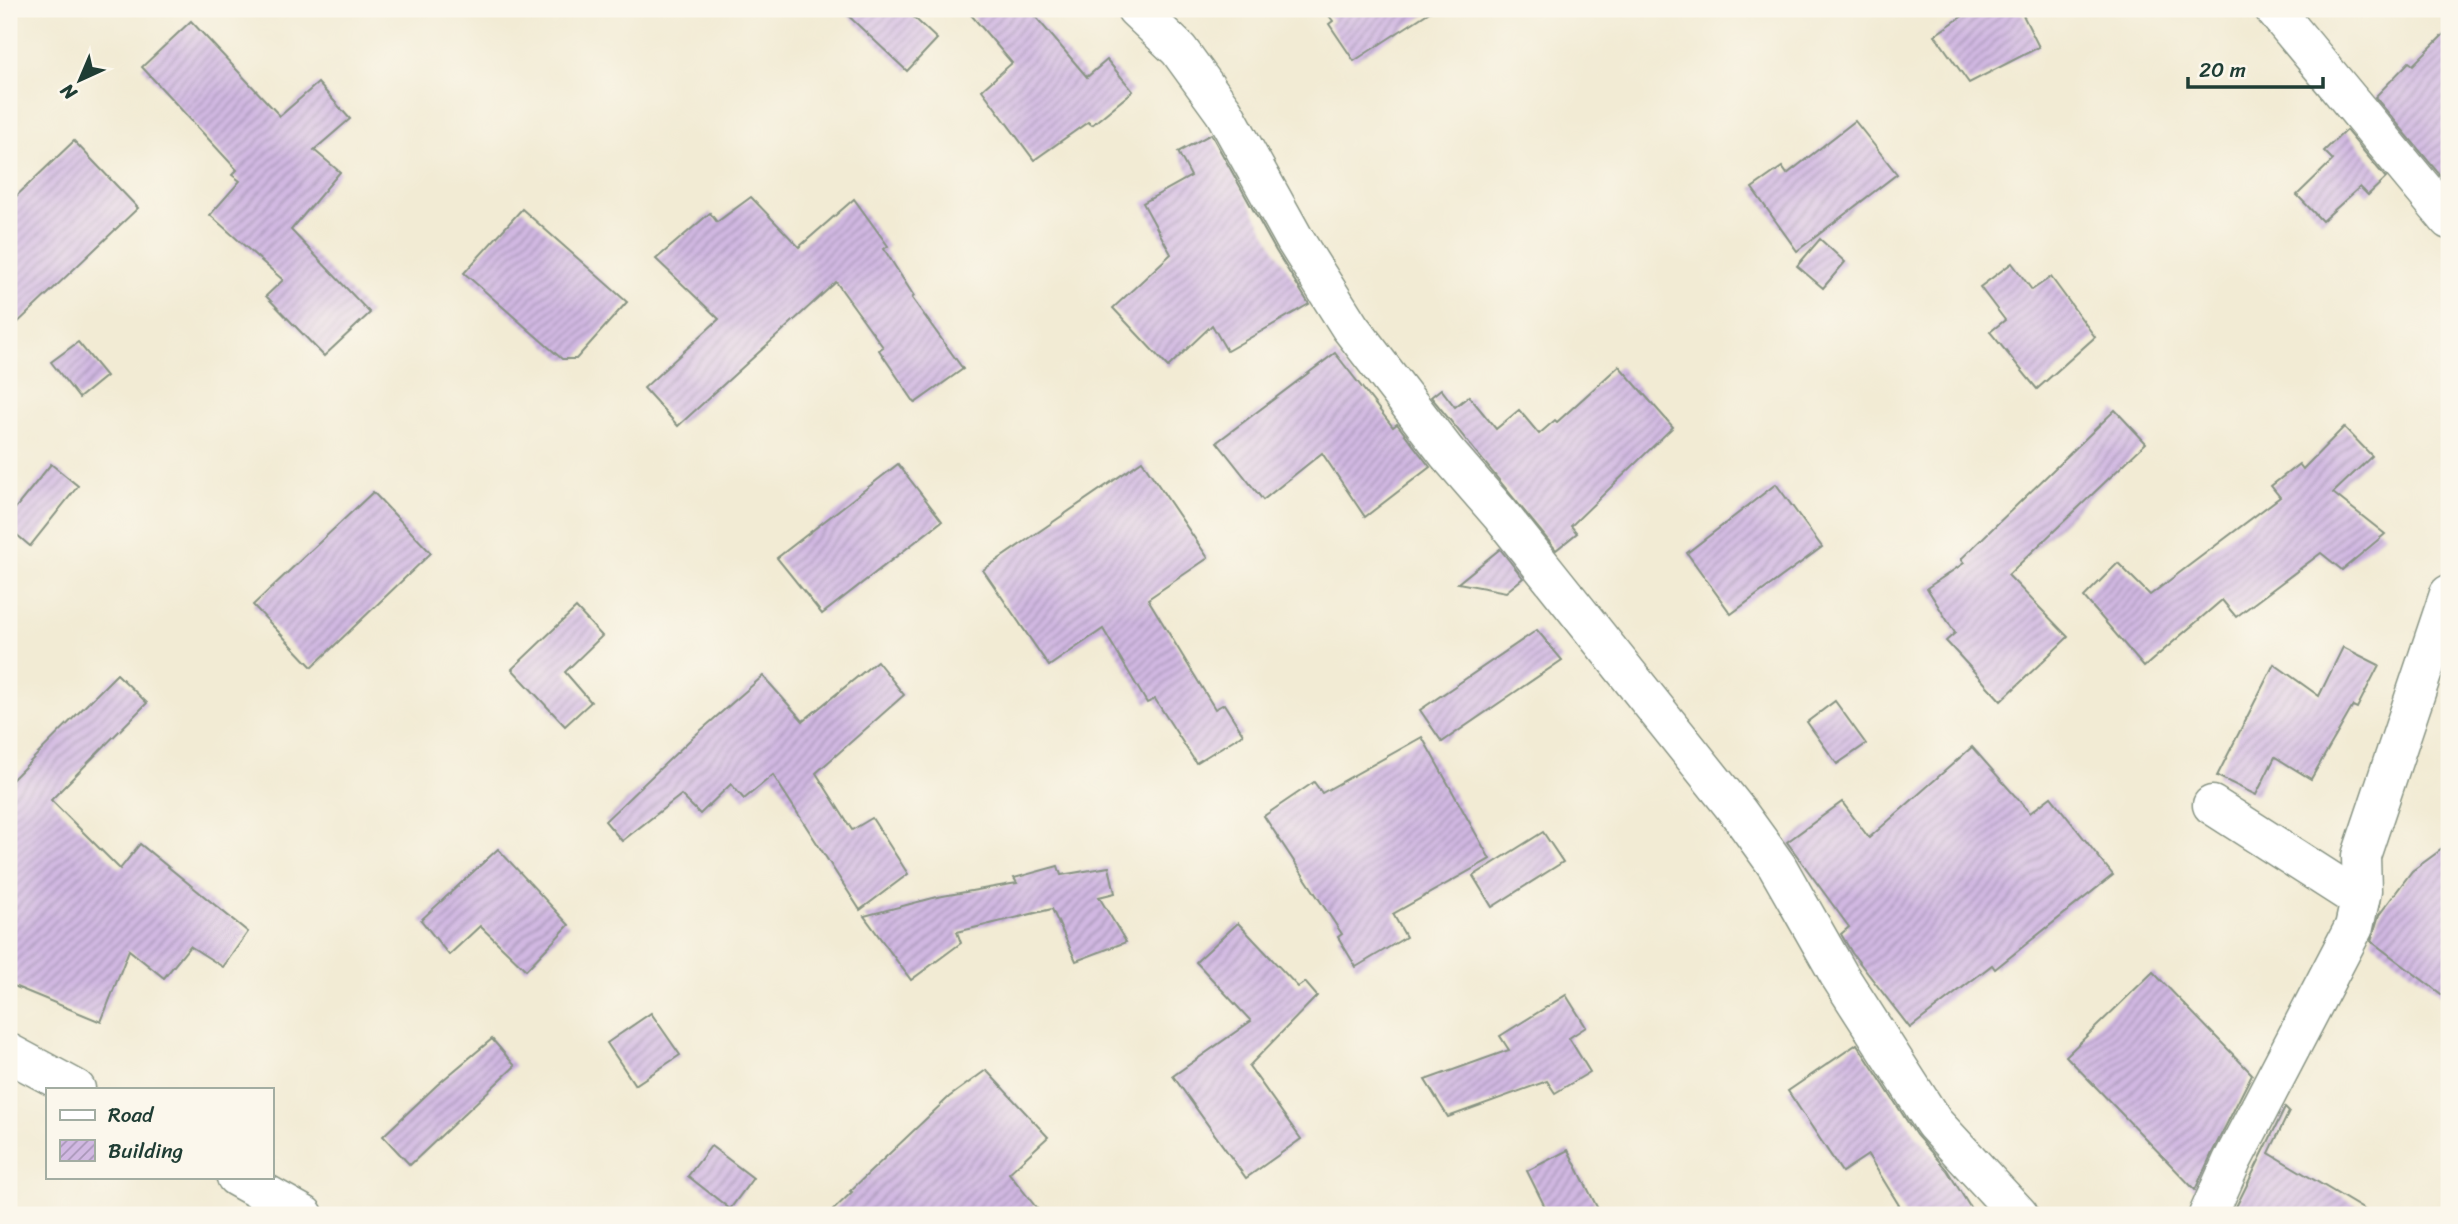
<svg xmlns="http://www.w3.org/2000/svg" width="2458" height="1224" font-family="Sriracha,sans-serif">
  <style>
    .building { fill: url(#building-hatch) }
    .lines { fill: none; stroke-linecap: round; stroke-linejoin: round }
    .minor-casing { stroke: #889484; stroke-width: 41 }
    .minor { stroke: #fff; stroke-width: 38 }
  </style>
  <defs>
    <pattern id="building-hatch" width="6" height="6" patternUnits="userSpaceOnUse" patternTransform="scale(1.75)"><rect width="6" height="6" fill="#d1b8e2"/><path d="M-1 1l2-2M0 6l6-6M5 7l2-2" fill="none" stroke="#a997b8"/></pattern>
  </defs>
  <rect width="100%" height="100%" fill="#fbf7ec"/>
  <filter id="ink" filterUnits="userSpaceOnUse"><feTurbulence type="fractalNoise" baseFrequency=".0143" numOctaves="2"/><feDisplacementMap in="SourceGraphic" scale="14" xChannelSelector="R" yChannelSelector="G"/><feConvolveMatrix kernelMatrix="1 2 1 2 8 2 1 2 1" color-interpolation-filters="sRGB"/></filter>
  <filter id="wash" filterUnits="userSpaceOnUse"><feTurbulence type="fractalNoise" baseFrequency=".00686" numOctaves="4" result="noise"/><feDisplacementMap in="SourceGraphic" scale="28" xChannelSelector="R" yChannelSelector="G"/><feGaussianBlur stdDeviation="1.57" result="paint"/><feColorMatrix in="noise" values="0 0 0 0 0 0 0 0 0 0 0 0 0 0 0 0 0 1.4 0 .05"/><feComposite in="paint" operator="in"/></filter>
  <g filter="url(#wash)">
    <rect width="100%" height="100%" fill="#f2ebd4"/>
    <g id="blocks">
      <g class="building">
        <path d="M 841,9 L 905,9 L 937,39 L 907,71 Z"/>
        <path d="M 966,9 L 1029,9 L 1087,77 L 1107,60 L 1133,91 L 1092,125 L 1088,122 L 1034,160 L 982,90 L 1012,63 Z"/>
        <path d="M 1324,9 L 1434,9 L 1354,61 L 1329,24 L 1333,21 Z"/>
        <path d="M 1973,9 L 2020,9 L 2039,47 L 1969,83 L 1935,35 Z"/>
        <path d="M 191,21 L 280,116 L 318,83 L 350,119 L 314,150 L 340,172 L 291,230 L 370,313 L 324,356 L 266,296 L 283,280 L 210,215 L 240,181 L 232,175 L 237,170 L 142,67 Z"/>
        <path d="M 2449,29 L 2449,186 L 2375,97 L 2409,62 L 2413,65 Z"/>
        <path d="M 1855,121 L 1897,174 L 1797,251 L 1752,188 L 1782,167 L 1787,174 Z"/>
        <path d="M 2346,130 L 2386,178 L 2368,195 L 2360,187 L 2322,221 L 2297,195 L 2333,160 L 2324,151 Z"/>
        <path d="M 1211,134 L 1276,251 L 1309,304 L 1227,351 L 1212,325 L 1168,367 L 1113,308 L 1171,254 L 1143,203 L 1191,176 L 1178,152 Z"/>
        <path d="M 74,141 L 138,208 L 9,331 L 9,203 Z"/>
        <path d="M 751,197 L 799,247 L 854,199 L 888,246 L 884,249 L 914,296 L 912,298 L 963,369 L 915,403 L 879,350 L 883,347 L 836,282 L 678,426 L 644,388 L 719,319 L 656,259 L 710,213 L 717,222 Z"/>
        <path d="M 522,209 L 627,302 L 576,359 L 562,359 L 464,273 Z"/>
        <path d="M 1820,239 L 1845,262 L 1823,288 L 1797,266 Z"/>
        <path d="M 2012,263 L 2032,290 L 2051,277 L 2095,337 L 2037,389 L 1990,332 L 2005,320 L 1980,287 Z"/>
        <path d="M 78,342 L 106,376 L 79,398 L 51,362 Z"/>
        <path d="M 1335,353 L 1393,427 L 1397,424 L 1430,467 L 1365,517 L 1322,453 L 1263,500 L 1217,442 Z"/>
        <path d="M 1619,366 L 1673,427 L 1571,526 L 1577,533 L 1556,550 L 1431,397 L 1441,389 L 1455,407 L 1469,396 L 1496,429 L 1519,410 L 1539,434 L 1555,420 L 1557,422 Z"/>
        <path d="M 2115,410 L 2146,443 L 2008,575 L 2068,637 L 2001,701 L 1946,641 L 1955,633 L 1927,588 L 1964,563 L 1961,559 Z"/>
        <path d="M 2344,427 L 2372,456 L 2333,493 L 2385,534 L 2342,570 L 2321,553 L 2236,617 L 2222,600 L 2144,667 L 2084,597 L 2118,563 L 2150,595 L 2280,497 L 2271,486 L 2299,464 L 2303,469 Z"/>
        <path d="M 1142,461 L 1208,558 L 1148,599 L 1215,709 L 1224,704 L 1243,734 L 1196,763 L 1155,699 L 1147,703 L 1103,629 L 1049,666 L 983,570 Z"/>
        <path d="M 51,464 L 78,486 L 30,546 L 9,528 L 9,516 Z"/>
        <path d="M 898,464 L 942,521 L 822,614 L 777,558 Z"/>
        <path d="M 1776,484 L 1822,547 L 1731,614 L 1687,553 Z"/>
        <path d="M 373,492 L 431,553 L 312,667 L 253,605 Z"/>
        <path d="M 1500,549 L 1523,578 L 1506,592 L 1458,583 Z"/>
        <path d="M 576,608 L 602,636 L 565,672 L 591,702 L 565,726 L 512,669 Z"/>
        <path d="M 1537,630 L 1562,660 L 1442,742 L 1420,710 Z"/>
        <path d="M 2343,647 L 2379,665 L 2357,708 L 2353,706 L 2311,779 L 2275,757 L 2256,795 L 2217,776 L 2274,664 L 2319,696 Z"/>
        <path d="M 877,661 L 904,695 L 816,773 L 852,830 L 872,818 L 908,874 L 860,910 L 773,775 L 744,799 L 731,784 L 700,814 L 681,795 L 622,841 L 605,821 L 691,739 L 763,676 L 803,721 Z"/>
        <path d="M 117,674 L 147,703 L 51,800 L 120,869 L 140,844 L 248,932 L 223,967 L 190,946 L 164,978 L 129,950 L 101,1022 L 9,984 L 9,783 Z"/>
        <path d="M 1835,701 L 1866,744 L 1837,764 L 1807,722 Z"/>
        <path d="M 1422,737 L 1490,859 L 1393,914 L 1406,937 L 1356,967 L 1338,937 L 1342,934 L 1264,816 L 1314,782 L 1322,793 Z"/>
        <path d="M 1972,747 L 2030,813 L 2051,797 L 2113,875 L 1995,969 L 1992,965 L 1910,1028 L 1852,953 L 1841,934 L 1849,927 L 1787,842 L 1842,802 L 1869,838 Z"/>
        <path d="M 1543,832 L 1563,862 L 1492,907 L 1473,876 Z"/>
        <path d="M 2449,844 L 2449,1000 L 2371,941 L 2379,915 L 2412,871 Z"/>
        <path d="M 498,849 L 569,925 L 526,970 L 480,926 L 449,955 L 421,920 Z"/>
        <path d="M 1058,866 L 1061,875 L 1109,867 L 1115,893 L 1099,897 L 1126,942 L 1076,961 L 1052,909 L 957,932 L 961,943 L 911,980 L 864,916 L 937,897 L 1017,883 L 1014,878 Z"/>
        <path d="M 1238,923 L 1298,987 L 1305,982 L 1317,996 L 1249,1066 L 1301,1139 L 1246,1178 L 1173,1076 L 1251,1021 L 1196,962 Z"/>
        <path d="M 2153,972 L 2252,1074 L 2213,1151 L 2195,1190 L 2066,1056 Z"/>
        <path d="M 1566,995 L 1586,1027 L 1569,1038 L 1590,1072 L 1555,1093 L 1547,1081 L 1448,1117 L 1425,1080 L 1509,1050 L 1500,1036 Z"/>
        <path d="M 651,1013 L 680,1055 L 635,1085 L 607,1043 Z"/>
        <path d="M 492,1039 L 515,1066 L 410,1165 L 383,1136 L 437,1085 Z"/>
        <path d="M 1857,1044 L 1916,1135 L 1947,1170 L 1975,1215 L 1905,1215 L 1868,1155 L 1842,1172 L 1788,1091 Z"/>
        <path d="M 986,1070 L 1048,1137 L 1009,1173 L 1042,1215 L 828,1215 L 852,1192 L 850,1191 L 949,1097 Z"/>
        <path d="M 2285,1108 L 2289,1112 L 2269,1153 L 2373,1215 L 2240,1215 L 2234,1211 Z"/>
        <path d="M 711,1146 L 753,1178 L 730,1209 L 688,1176 Z"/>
        <path d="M 1568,1150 L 1601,1215 L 1549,1215 L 1527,1171 Z"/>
      </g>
    </g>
  </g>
  <g filter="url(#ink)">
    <use href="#blocks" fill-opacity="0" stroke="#889484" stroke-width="2"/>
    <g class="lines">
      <defs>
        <g id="minor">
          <path d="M 1136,9 L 1179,50 L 1224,112 L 1295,240 L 1350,327 L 1447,453 L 1500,514 L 1738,812 L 1777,866 L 1839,975 L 1934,1123 L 2019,1215"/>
          <path d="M 2274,9 L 2449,220"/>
          <path d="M 2212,805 L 2360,900"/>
          <path d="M 9,1053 L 76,1089"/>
          <path d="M 236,1177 L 304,1215"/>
          <path d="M 2208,1215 L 2232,1161 L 2354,927 L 2362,891 L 2361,856 L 2449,594"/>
        </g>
      </defs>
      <use href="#minor" class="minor-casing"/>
      <use href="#minor" class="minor"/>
    </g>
  </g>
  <rect width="2458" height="1224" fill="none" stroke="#fbf7ec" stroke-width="35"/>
  <rect x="46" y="1088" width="228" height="91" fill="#fbf7ec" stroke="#a3ada2" stroke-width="2"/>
  <rect x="60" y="1110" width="35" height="10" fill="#ffffff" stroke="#a3ada2" stroke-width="2"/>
  <text x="108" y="1122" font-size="21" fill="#1f3d34">Road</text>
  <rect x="60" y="1140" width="35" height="21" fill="url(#building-hatch)" stroke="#a3ada2" stroke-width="2"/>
  <text x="108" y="1158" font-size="21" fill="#1f3d34">Building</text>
  <g transform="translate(80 80) rotate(224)" stroke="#fbf7ec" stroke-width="5" paint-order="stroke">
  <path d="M0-5L12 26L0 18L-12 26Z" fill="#1f3d34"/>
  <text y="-10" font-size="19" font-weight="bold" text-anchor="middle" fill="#1f3d34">N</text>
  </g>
  <path d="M2188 77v10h135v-10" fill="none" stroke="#1f3d34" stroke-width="3.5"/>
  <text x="2199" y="77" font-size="21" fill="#1f3d34" stroke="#fbf7ec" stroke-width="5" paint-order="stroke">20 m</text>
</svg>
